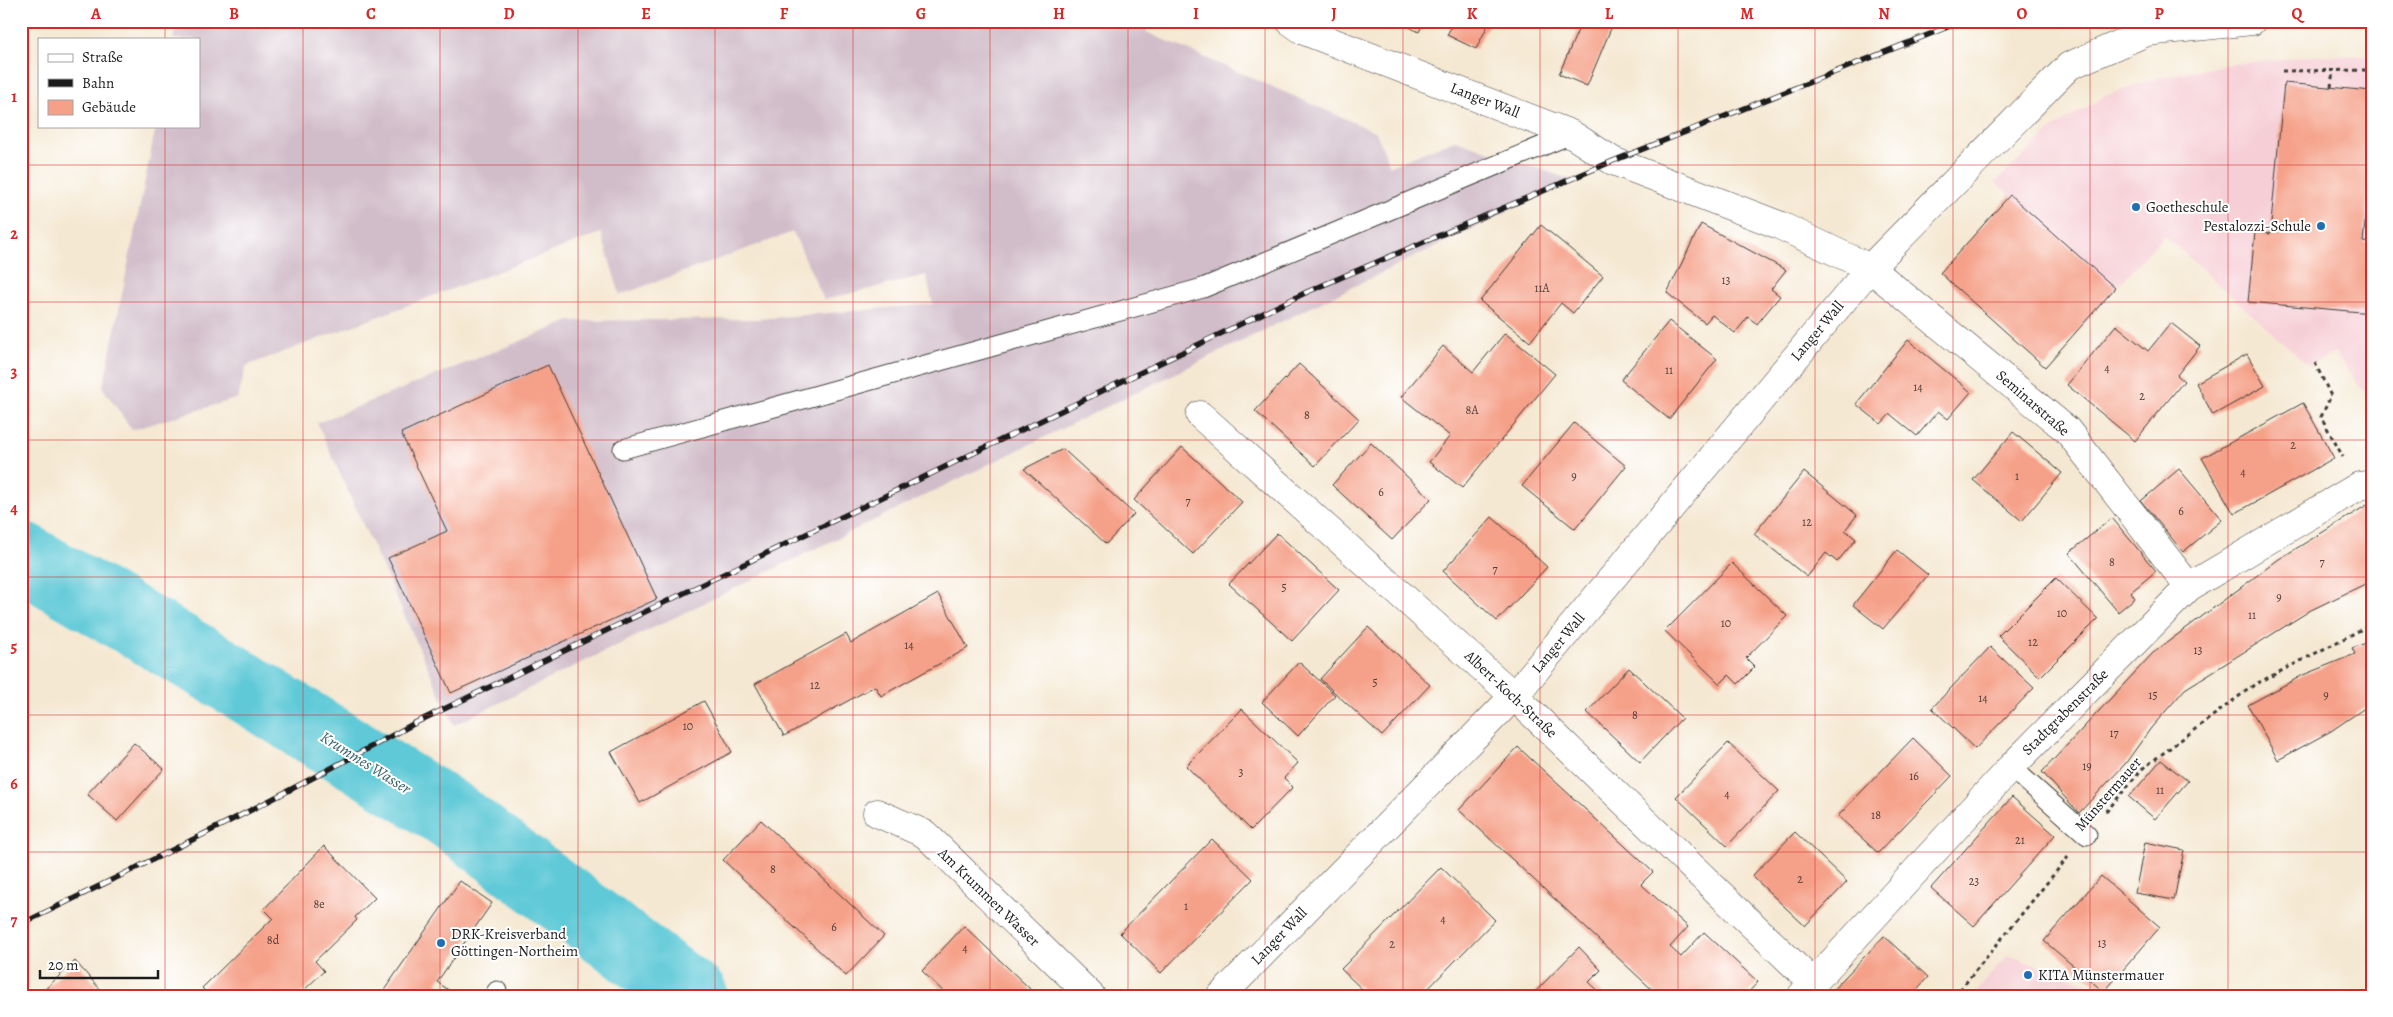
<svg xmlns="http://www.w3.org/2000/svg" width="2393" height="1017" font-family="Alegreya,serif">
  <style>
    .built { fill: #f6cfd6 }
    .industrial { fill: #d1bdc9 }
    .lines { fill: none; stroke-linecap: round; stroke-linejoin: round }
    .river { stroke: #5ec9d7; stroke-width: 70 }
    .building { fill: #f5a189 }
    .service-casing { stroke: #3d3b37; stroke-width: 21 }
    .minor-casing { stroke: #3d3b37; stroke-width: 29 }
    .path { stroke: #3d3b37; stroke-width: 3; stroke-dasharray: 4 4; stroke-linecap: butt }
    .service { stroke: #fff; stroke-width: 19 }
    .minor { stroke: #fff; stroke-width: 28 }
    .rail-casing { stroke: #1c1c1c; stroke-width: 5.5 }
    .rail { stroke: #fff; stroke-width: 4; stroke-dasharray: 11; stroke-linecap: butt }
    .grid { fill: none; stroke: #d62828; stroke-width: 1; stroke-opacity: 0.55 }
    .poi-dot { fill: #1f6fb2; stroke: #fff; stroke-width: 2 }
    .labels { text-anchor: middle; stroke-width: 4; stroke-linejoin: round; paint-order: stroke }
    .number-label { font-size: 12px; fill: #523d37 }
    .street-label { font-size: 15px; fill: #1c1c1c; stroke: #fff }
    .poi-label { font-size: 15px; fill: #1c1c1c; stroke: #fff; text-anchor: start }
    .water-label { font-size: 16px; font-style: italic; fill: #366167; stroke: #fff }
    .neatline { fill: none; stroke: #d62828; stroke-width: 2 }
    .grid-label { font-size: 16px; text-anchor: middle; font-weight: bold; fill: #d62828 }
  </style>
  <rect width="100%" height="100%" fill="#fff"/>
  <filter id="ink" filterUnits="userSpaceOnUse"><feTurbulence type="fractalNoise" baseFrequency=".02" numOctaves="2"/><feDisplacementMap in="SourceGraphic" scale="10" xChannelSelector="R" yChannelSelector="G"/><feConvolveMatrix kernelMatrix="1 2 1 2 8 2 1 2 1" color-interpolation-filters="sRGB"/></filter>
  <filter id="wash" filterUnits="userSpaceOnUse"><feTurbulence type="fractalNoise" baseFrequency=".0096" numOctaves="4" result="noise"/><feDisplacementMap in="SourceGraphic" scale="20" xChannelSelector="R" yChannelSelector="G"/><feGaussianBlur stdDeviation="1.12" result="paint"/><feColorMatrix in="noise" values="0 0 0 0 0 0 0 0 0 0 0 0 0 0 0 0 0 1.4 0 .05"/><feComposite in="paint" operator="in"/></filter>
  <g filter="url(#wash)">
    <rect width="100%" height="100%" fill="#f5e8d2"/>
    <g class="built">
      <path d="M 2372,55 L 2372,398 L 2359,386 L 2335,352 L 2309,366 L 2164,235 L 2045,367 L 1940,273 L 2010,195 L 1995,182 L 2055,127 L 2105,96 L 2158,78 L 2225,65 L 2311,56 Z"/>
      <path d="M 2007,955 L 2126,996 L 1973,996 Z"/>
    </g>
    <path class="industrial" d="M 177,21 L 1151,21 L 1146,32 L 1376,132 L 1390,166 L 1455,140 L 1572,180 L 454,725 L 317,423 L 570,321 L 759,319 L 933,304 L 926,275 L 824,300 L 793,232 L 620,295 L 601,233 L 246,366 L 238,398 L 132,430 L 103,388 L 156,126 L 199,126 L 199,39 L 173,39 Z"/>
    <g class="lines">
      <path class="river" d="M 21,556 L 225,675 L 451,815 L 693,996"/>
    </g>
    <g id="blocks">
      <g class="building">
        <path d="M 1397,21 L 1424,21 L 1419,32 Z"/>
        <path d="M 1454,21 L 1490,21 L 1476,49 L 1447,35 Z"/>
        <path d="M 1582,21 L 1600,21 L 1612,26 L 1587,86 L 1559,74 Z"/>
        <path d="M 2284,83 L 2372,91 L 2372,155 L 2363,242 L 2372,243 L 2372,313 L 2248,302 L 2255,232 L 2270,234 Z"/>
        <path d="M 2010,195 L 2115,288 L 2045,367 L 1940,273 Z"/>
        <path d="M 1701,224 L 1786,270 L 1771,289 L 1780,296 L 1757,324 L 1748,317 L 1735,333 L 1712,315 L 1705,323 L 1667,293 Z"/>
        <path d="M 1541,225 L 1603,276 L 1573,313 L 1561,303 L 1530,342 L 1480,301 Z"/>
        <path d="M 1669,321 L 1717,359 L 1669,419 L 1621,380 Z"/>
        <path d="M 2171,323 L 2200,346 L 2177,375 L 2184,381 L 2135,441 L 2067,385 L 2116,325 L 2148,351 Z"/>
        <path d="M 1505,333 L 1555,374 L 1462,488 L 1429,462 L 1450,436 L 1401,397 L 1443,346 L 1473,372 Z"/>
        <path d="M 1908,340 L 1971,392 L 1948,419 L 1938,411 L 1917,436 L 1890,414 L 1881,424 L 1856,404 Z"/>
        <path d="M 2247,354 L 2265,386 L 2213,415 L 2196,383 Z"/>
        <path d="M 1299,364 L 1359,419 L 1315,466 L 1255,411 Z"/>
        <path d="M 548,365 L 657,599 L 451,693 L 388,558 L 447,531 L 401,433 Z"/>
        <path d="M 2303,403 L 2334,458 L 2234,514 L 2202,458 Z"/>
        <path d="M 1574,423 L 1626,466 L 1575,529 L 1522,486 Z"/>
        <path d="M 2013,432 L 2062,473 L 2022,521 L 1973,480 Z"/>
        <path d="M 1371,443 L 1431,499 L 1392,540 L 1332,485 Z"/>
        <path d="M 1182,447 L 1242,502 L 1193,554 L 1134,500 Z"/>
        <path d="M 1063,449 L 1134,514 L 1106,544 L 1024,469 Z"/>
        <path d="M 2179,469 L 2222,520 L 2183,552 L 2141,501 Z"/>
        <path d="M 1804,472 L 1857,515 L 1845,530 L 1856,539 L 1837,562 L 1826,553 L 1807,577 L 1754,534 Z"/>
        <path d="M 2372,502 L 2372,576 L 2365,584 L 2311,610 L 2185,689 L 2151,728 L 2125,764 L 2079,813 L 2042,772 L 2153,653 L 2279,559 Z"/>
        <path d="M 1492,517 L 1547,567 L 1497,621 L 1443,571 Z"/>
        <path d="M 2112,518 L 2156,571 L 2131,592 L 2135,598 L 2118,612 L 2069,553 Z"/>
        <path d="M 1277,533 L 1339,590 L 1292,641 L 1229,584 Z"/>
        <path d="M 1897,550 L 1928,575 L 1883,629 L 1853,605 Z"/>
        <path d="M 1732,563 L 1787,616 L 1746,658 L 1755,667 L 1738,684 L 1729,675 L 1720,684 L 1665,631 Z"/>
        <path d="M 2056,578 L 2098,619 L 2040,677 L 1998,636 Z"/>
        <path d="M 938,594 L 968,648 L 881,696 L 875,686 L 784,736 L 755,684 L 846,634 L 851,643 Z"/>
        <path d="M 1368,627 L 1430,685 L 1382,736 L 1320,679 Z"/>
        <path d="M 2372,641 L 2372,703 L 2331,731 L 2278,760 L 2248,705 L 2303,675 L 2355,654 L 2352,648 Z"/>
        <path d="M 1990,647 L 2034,688 L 1975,749 L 1932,708 Z"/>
        <path d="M 1299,662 L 1335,695 L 1298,736 L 1262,702 Z"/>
        <path d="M 1629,668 L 1682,718 L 1640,762 L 1587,712 Z"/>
        <path d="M 704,701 L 732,752 L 640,803 L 611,752 Z"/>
        <path d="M 1242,709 L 1298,763 L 1284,778 L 1293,787 L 1251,830 L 1186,766 Z"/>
        <path d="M 1913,738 L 1952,776 L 1878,853 L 1838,816 Z"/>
        <path d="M 134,743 L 164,769 L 117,821 L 87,794 Z"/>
        <path d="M 1728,743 L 1779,791 L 1727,846 L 1676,797 Z"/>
        <path d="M 1518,747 L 1653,872 L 1641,884 L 1688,927 L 1670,947 L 1681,957 L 1704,932 L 1758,982 L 1745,996 L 1659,996 L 1459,810 Z"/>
        <path d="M 2161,760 L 2188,781 L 2155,819 L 2129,797 Z"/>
        <path d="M 2012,797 L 2055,835 L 1974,926 L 1931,888 Z"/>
        <path d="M 761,820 L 884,936 L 846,976 L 723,860 Z"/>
        <path d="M 1795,832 L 1847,882 L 1805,926 L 1752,876 Z"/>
        <path d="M 1212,839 L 1253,879 L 1161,973 L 1120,933 Z"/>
        <path d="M 2145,842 L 2184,850 L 2174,900 L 2135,893 Z"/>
        <path d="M 324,846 L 375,898 L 355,917 L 357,920 L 315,961 L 324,971 L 298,996 L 210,996 L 202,988 L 273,918 L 264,909 Z"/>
        <path d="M 1441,867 L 1495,920 L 1421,996 L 1369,996 L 1341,969 Z"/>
        <path d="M 2101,876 L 2160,927 L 2104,992 L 2044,941 Z"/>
        <path d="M 460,881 L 492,903 L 437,982 L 457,996 L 380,996 Z"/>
        <path d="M 964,926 L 1028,987 L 1037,996 L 948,996 L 922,971 Z"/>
        <path d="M 1884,936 L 1928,977 L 1911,996 L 1827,996 Z"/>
        <path d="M 1579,947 L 1601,970 L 1589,982 L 1604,996 L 1531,996 Z"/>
        <path d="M 75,961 L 106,996 L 38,996 Z"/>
      </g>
    </g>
  </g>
  <g filter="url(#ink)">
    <use href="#blocks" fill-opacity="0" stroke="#3d3b37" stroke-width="1"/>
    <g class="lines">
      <defs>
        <g id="service">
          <path d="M 623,449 L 1203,288 L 1571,134"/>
          <path d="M 2011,767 L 2087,835"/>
          <path d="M 494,996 L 497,991"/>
        </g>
        <g id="minor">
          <path d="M 1290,21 L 1304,31 L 1571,134 L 1613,161 L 1779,225 L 1870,268 L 2067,430 L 2189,587"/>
          <path d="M 1200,415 L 1514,696 L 1813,983"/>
          <path d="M 877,813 L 925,834 L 1091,996"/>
          <path d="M 1802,995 L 2011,767 L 2189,587 L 2359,486 L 2372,484"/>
          <path d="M 1221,996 L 1514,696 L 1870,268 L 2069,66 L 2147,32 L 2252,21"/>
        </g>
      </defs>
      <use href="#service" class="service-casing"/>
      <use href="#minor" class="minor-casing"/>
      <g class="path">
        <path d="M 2282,71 L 2372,70"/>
        <path d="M 2331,87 L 2333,70"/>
        <path d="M 2315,363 L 2331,396 L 2321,417 L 2343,457"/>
        <path d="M 2106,812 L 2142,769 L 2254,685 L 2372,624"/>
        <path d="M 1955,996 L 2068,857"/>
      </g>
      <use href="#service" class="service"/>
      <use href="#minor" class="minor"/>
      <defs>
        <path id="rail" d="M 21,924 C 154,860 286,794 415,723 L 1307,292 L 1613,161 L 1950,26 L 1967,21"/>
      </defs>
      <use href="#rail" class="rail-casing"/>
      <use href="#rail" class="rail"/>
    </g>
  </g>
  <path class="grid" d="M 165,21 L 165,39M 303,21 L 303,996M 440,21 L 440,996M 578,21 L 578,996M 715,21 L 715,996M 853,21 L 853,996M 990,21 L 990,996M 1128,21 L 1128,996M 1265,21 L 1265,996M 1403,21 L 1403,996M 1540,21 L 1540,996M 1678,21 L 1678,996M 1815,21 L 1815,996M 1953,21 L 1953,996M 2090,21 L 2090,996M 2228,21 L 2228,996M 165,126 L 165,996M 21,165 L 2372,165M 21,302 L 2372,302M 21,440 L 2372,440M 21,577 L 2372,577M 21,715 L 2372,715M 21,852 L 2372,852"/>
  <g class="poi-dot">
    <circle cx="2136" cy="207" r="5"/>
    <circle cx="2321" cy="226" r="5"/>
    <circle cx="441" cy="943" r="5"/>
    <circle cx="2028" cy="975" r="5"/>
  </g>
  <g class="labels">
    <g class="number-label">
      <text x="1726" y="284">13</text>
      <text x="1542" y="292">11A</text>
      <text x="2107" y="372">4</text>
      <text x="1669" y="374">11</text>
      <text x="1918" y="391">14</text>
      <text x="2142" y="400">2</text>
      <text x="1472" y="414">8A</text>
      <text x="1307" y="419">8</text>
      <text x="2293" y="449">2</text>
      <text x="2243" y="476">4</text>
      <text x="1574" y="480">9</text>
      <text x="2017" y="480">1</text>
      <text x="1381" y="496">6</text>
      <text x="1188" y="505">7</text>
      <text x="2181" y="515">6</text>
      <text x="1807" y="526">12</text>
      <text x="2112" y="566">8</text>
      <text x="2322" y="566">7</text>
      <text x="1495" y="573">7</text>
      <text x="1284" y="591">5</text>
      <text x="2279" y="601">9</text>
      <text x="2062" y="617">10</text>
      <text x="2252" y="619">11</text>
      <text x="1726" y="627">10</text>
      <text x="2033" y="646">12</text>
      <text x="909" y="649">14</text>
      <text x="2198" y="654">13</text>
      <text x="1375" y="686">5</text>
      <text x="815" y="689">12</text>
      <text x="2153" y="699">15</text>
      <text x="2326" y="699">9</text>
      <text x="1983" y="702">14</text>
      <text x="1635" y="719">8</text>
      <text x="688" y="730">10</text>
      <text x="2114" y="737">17</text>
      <text x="2087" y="770">19</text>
      <text x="1241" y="776">3</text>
      <text x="1914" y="780">16</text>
      <text x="2160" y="794">11</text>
      <text x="1727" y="798">4</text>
      <text x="1876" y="819">18</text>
      <text x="2020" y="844">21</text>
      <text x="773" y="873">8</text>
      <text x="1800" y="883">2</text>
      <text x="1974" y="885">23</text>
      <text x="319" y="908">8e</text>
      <text x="1186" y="910">1</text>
      <text x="1443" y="923">4</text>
      <text x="834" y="931">6</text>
      <text x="273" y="944">8d</text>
      <text x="2102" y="947">13</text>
      <text x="1392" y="948">2</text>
      <text x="965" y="952">4</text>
    </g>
    <g class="street-label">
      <text transform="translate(1485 100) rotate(21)" y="5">Langer Wall</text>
      <text transform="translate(1817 331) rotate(-50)" y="5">Langer Wall</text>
      <text transform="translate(2033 403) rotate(41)" y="5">Seminarstraße</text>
      <text transform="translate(1558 643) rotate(-50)" y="5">Langer Wall</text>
      <text transform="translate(1511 694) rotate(43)" y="5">Albert-Koch-Straße</text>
      <text transform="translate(2065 712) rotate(-45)" y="5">Stadtgrabenstraße</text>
      <text transform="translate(2108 794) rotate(-49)" y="5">Münstermauer</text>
      <text transform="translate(989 897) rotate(44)" y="5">Am Krummen Wasser</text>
      <text transform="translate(1279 936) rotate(-46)" y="5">Langer Wall</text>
    </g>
    <g class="poi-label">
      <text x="2146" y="212">Goetheschule</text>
      <text x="2311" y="231" text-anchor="end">Pestalozzi-Schule</text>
      <text x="451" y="939">DRK-Kreisverband<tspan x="451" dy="17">Göttingen-Northeim</tspan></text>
      <text x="2038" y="980">KITA Münstermauer</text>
    </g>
    <g class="water-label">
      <text transform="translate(366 762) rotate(32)" y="6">Krummes Wasser</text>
    </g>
  </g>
  <rect width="2393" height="1017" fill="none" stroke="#fff" stroke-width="55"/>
  <rect x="38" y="38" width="162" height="90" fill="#ffffff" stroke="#a4a4a4"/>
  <rect x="48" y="54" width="25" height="8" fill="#ffffff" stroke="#a4a4a4"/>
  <text x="82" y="62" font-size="15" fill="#1c1c1c">Straße</text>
  <rect x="48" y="79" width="25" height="8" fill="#1c1c1c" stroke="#a4a4a4"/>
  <text x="82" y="88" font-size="15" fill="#1c1c1c">Bahn</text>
  <rect x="48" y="100" width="25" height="15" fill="#f5a189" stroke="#a4a4a4"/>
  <text x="82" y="112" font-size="15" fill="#1c1c1c">Gebäude</text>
  <path d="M40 970v8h118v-8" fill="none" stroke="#1c1c1c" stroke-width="2.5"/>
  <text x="48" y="970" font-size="15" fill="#1c1c1c" stroke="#ffffff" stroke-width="4" paint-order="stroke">20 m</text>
  <rect x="28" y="28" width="2338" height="962" class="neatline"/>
  <g class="grid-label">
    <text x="96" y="19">A</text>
    <text x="234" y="19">B</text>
    <text x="371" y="19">C</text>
    <text x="509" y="19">D</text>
    <text x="646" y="19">E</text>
    <text x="784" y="19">F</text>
    <text x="921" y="19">G</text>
    <text x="1059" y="19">H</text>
    <text x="1196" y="19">I</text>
    <text x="1334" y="19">J</text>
    <text x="1472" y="19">K</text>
    <text x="1609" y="19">L</text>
    <text x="1747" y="19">M</text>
    <text x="1884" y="19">N</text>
    <text x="2022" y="19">O</text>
    <text x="2159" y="19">P</text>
    <text x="2297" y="19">Q</text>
    <text x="14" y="102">1</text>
    <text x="14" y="239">2</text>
    <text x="14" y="377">3</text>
    <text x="14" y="514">4</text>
    <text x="14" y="652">5</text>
    <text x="14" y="789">6</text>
    <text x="14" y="926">7</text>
  </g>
</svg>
